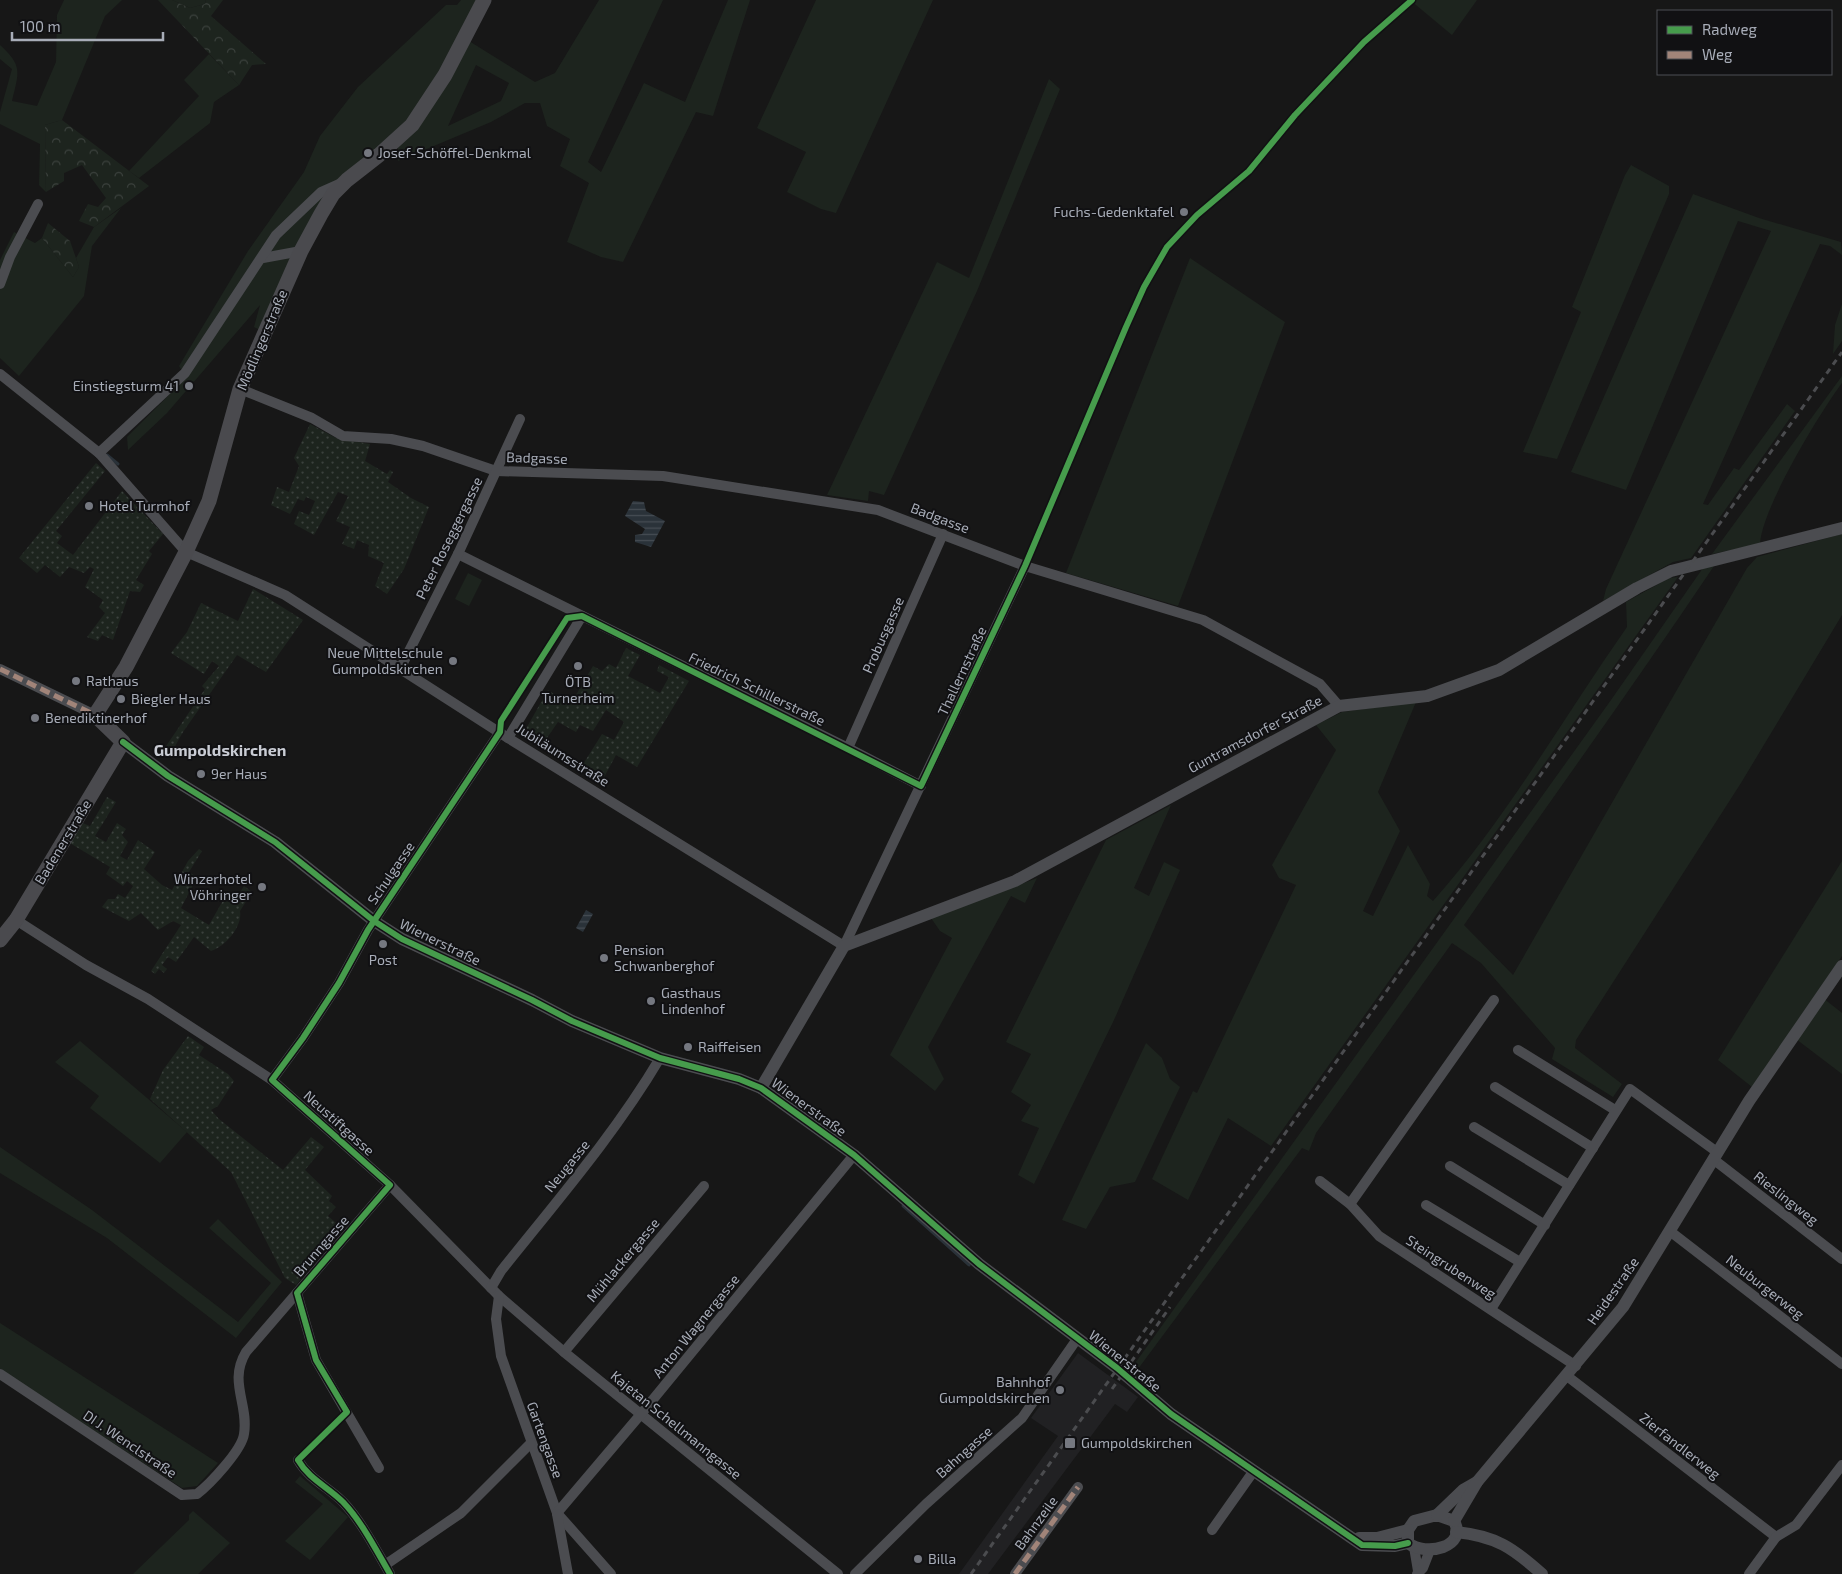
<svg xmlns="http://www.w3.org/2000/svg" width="1842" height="1574" font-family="'Exo 2',sans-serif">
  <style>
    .built { fill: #212123 }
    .grass { fill: #1d241e; fill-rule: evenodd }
    .forest { fill: url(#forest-crowns) }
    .garden { fill: url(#garden-dots) }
    .water { fill: url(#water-rules) }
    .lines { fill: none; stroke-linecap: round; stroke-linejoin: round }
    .stream { stroke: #2a3239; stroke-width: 3 }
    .minor { stroke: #4b4c50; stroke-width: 10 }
    .tertiary { stroke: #4b4c50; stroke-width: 12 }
    .secondary { stroke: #4a4a4e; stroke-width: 15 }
    .rail { stroke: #4b4c4f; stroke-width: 3; stroke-dasharray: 6 5; stroke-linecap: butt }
    .quiet { stroke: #a18479; stroke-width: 5; stroke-dasharray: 10 5; stroke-linecap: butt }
    .cycleway-casing { stroke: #111113; stroke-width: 9 }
    .cycleway { stroke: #469c4c; stroke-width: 6 }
    .poi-dot { fill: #757880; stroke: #111113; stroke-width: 2 }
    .labels { text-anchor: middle; stroke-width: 4; stroke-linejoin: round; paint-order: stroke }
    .poi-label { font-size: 14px; fill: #a8adb8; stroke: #111113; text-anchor: start }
    .street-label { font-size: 14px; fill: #a8adb8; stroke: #111113 }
    .quarter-label { font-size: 16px; font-weight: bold; fill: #c9ccd4; stroke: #111113 }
  </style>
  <defs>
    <pattern id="forest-crowns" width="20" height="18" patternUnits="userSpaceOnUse" patternTransform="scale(1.25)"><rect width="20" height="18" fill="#1d241e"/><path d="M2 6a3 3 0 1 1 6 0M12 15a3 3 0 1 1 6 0" fill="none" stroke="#3b413d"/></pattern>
    <pattern id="garden-dots" width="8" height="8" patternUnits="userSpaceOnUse" patternTransform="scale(1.25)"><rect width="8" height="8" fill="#1d241e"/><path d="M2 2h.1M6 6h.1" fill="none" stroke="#3b413d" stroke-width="1.8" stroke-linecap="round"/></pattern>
    <pattern id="water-rules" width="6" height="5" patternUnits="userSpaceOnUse" patternTransform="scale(1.25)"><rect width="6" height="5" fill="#2a3239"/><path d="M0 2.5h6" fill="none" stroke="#464d54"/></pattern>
  </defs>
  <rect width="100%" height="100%" fill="#171717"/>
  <path class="built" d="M 1078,1353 L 1138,1397 L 1127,1412 L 1115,1404 L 988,1574 L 959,1574 L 1058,1436 L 1031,1418 Z"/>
  <g class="grass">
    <path d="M 64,0 L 122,0 L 105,16 L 62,120 L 45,125 L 46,192 L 39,185 L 40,144 L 0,124 L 0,112 L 12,69 L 0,59 L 0,45 C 23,66 19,72 12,101 L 37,106 L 56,62 L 57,15 Z"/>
    <path d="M 172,0 L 206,0 L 205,4 L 190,8 Z"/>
    <path d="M 461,0 L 478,0 L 439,76 L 402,129 L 342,176 L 260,330 L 254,327 L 260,305 L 167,413 L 128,450 L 127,437 L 186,378 L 179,366 L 248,251 L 304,172 L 320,136 L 358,87 L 446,5 L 457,5 Z"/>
    <path d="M 599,0 L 663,0 L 588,162 L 601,172 L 644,83 L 685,102 L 728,0 L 750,0 L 713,116 L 696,112 L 623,262 L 601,257 L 567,242 L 589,183 L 560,166 L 570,139 L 547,126 L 540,103 L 525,103 L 491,122 L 398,161 L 398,145 L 469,41 L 535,82 L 555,73 ZM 476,65 L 509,83 L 501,101 L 448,126 Z"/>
    <path d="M 816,0 L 933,0 L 836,213 L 821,209 L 787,192 L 806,152 L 757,128 Z"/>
    <path d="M 1410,0 L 1477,0 L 1452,35 Z"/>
    <path d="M 209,54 L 239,85 L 214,102 L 210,123 L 139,178 L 129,171 L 199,96 L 184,80 Z"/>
    <path d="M 1049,79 L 1060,89 L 977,291 L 884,495 L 869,491 L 868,501 L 827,495 L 937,262 L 969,278 Z"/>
    <path d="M 1631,165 L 1669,186 L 1669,194 L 1557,459 L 1523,452 L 1581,312 L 1572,307 L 1625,175 Z"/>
    <path d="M 1693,194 L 1759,218 L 1841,242 L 1842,255 L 1830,246 L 1820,244 L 1703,504 L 1708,505 L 1734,468 L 1739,470 L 1787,404 L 1795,411 L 1691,558 L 1673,562 L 1603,601 L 1606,589 L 1771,231 L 1738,221 L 1626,490 L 1571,472 Z"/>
    <path d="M 121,208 L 92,246 L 84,296 L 19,376 L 0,358 L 0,260 L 14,232 L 35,243 L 42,238 L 73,277 L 79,267 L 76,258 L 94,227 Z"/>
    <path d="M 1190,258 L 1285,322 L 1178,606 L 1066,573 Z"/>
    <path d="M 1842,304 L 1842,341 L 1833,354 L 1835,325 Z"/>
    <path d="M 1842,376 L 1842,383 C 1819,414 1762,508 1760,544 L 1712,554 Z"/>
    <path d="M 1842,534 L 1842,615 L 1741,783 L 1576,1040 L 1575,1048 L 1622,1084 L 1613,1097 L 1552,1059 L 1555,1048 L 1481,963 L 1452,943 L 1316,1133 L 1309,1151 L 1302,1148 L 1138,1369 L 1133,1366 L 1611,700 L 1705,565 L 1714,566 C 1633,687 1547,805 1464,925 L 1513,975 L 1747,568 L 1757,557 Z"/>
    <path d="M 468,573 L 482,580 L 469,606 L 455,599 Z"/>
    <path d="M 1678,577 L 1271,1146 L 1228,1118 L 1188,1200 L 1152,1179 L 1193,1091 L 1197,1093 L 1296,885 L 1279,878 L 1272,865 L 1336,750 L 1316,725 L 1342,712 L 1416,702 L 1378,792 L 1400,831 L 1363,911 L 1373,916 L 1408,845 L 1430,884 L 1427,896 L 1433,901 C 1507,818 1563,718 1627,627 L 1626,602 L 1669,578 Z"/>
    <path d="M 1171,805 L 1134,888 L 1149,896 L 1164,862 L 1180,870 L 1114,1020 L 1034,1184 L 1018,1175 L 1039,1128 L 1021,1121 L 1031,1105 L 1011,1092 L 1031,1054 L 1006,1042 L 1106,840 Z"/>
    <path d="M 1842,861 L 1842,956 L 1752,1087 L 1718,1060 Z"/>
    <path d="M 1037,878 L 1025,903 L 1011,896 L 928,1047 L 944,1079 L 935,1091 L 890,1055 L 952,938 L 940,931 L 931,918 Z"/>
    <path d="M 1823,998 L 1842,1013 L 1842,1074 L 1796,1039 Z"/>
    <path d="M 80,1041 L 187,1132 L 160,1163 L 90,1108 L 99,1096 L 55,1062 Z"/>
    <path d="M 1146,1043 L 1162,1058 L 1170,1079 L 1180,1087 L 1135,1182 L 1110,1187 L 1086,1229 L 1062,1220 Z"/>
    <path d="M 0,1147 L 92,1210 L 238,1322 L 271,1283 L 209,1228 L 218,1219 L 282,1282 L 236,1338 L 107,1238 L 0,1173 Z"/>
    <path d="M 0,1323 L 218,1463 L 197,1486 L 182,1488 L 0,1369 Z"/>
    <path d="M 300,1476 L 348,1517 L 310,1560 L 285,1541 L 323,1504 L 295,1482 Z"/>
    <path d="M 193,1511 L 230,1543 L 198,1574 L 133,1574 L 189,1520 L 189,1515 Z"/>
  </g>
  <g class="forest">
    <path d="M 158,0 L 172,0 L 190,8 L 205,4 L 206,0 L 223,0 L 211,16 L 266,64 L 252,65 L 239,85 Z"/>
    <path d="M 62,120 L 149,186 L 94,227 L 79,221 L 88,204 L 98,207 L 106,198 L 82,165 L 64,173 L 64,181 L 46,192 L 45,125 Z"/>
    <path d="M 48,223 L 70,241 L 79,267 L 73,277 L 42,238 Z"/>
  </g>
  <g class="garden">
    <path d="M 310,424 L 336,438 L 370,444 L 365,461 L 387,474 L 390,470 L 393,472 L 388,482 L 411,498 L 429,507 L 404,569 L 387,594 L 375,586 L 384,563 L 368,556 L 369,545 L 357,540 L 354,549 L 342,544 L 350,527 L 336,521 L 348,496 L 338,492 L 314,535 L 294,524 L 299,511 L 309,515 L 315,501 L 306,497 L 304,501 L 298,499 L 290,514 L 271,505 L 277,487 L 289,492 L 299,466 L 294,458 Z"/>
    <path d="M 96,463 L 105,471 L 56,531 L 62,536 L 57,543 L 73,555 L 122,491 L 163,534 L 149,551 L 152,554 L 136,580 L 144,585 L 140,592 L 130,591 L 113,640 L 102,635 L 98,641 L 87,637 L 105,613 L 99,607 L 103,600 L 85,587 L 94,569 L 90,567 L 84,573 L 69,567 L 60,577 L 45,565 L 37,573 L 19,558 Z"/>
    <path d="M 253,589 L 303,620 L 266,672 L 237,655 L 183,732 L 169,757 L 162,752 L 205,689 L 202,686 L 219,666 L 212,661 L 204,674 L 171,653 L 187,632 L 201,603 L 238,621 Z"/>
    <path d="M 626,648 L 640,655 L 628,676 L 660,693 L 669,677 L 657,671 L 659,665 L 689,681 L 637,767 L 616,755 L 601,783 L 580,769 L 602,734 L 614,740 L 624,722 L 606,710 L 593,731 L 580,725 L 576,732 L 558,722 L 542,745 L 523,734 L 548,690 L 570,705 L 593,666 L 602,671 L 609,664 L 616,668 Z"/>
    <path d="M 107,797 L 116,802 L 95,836 L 106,842 L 117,823 L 126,829 L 122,835 L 128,842 L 120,856 L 127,860 L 138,840 L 155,852 L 144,869 L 162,885 L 172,890 L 188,861 L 199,849 L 202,851 L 189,872 L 197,877 L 181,908 L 209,925 L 225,897 L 234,902 L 244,886 L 252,892 L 240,911 C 243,926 225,947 211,951 L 194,937 L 176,962 L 168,957 L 162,965 L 167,969 L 164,973 L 159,969 L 155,974 L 151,971 L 181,925 L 173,921 L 158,930 L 141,913 L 129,921 L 102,907 L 108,899 L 115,899 L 118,894 L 125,898 L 133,886 L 127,881 L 123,886 L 106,874 L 110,867 L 68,842 L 80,822 L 90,826 Z"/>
    <path d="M 188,1036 L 204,1047 L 199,1055 L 228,1074 L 234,1081 L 218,1106 L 211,1110 L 219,1119 L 283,1170 L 311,1137 L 324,1147 L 305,1170 L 332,1196 L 329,1201 L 336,1207 L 328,1216 L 342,1228 L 296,1285 L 285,1278 L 231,1172 L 150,1099 L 163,1070 Z"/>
  </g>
  <g class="water">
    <path d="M 633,501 L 644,502 L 646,511 L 665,521 L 651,547 L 635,542 L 635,535 L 642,534 L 645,529 L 625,516 Z"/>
    <path d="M 586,910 L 593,914 L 583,932 L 576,928 Z"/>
  </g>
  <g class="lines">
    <g class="stream">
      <path d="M 107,455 L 118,464"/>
      <path d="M 903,1206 L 969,1265"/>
    </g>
    <g class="minor">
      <path d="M 263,258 L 301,251"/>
      <path d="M 0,284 L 10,257 L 38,204"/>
      <path d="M 0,374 L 99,453 L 186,552 L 285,595 L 508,738 L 844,946 L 1025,566"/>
      <path d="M 240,389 L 312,418 L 343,436 L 391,439 L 423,446 L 496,471 L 663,476 L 878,510 L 1025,566 L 1203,620 L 1320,684 L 1339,706"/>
      <path d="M 99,453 L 185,373 L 276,235 L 321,192 L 339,184"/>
      <path d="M 458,554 L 848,748 L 921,786"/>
      <path d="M 401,667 L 458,554 L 520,419"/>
      <path d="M 0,669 L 95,715"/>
      <path d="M 508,738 L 582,616"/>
      <path d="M 848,748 L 943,534"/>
      <path d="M 16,920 L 86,965 L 148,999 L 272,1080 L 390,1185 L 499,1296 L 564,1352 L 838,1574"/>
      <path d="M 1518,1050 L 1615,1110"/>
      <path d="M 272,1080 L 303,1038 L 339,983 L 368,930 L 500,732"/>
      <path d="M 1495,1087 L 1593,1148"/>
      <path d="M 1474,1127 L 1569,1185"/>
      <path d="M 1713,1159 L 1842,1259"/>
      <path d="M 1450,1166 L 1545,1225"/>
      <path d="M 1320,1181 L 1350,1204 L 1379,1236 L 1576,1366"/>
      <path d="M 1350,1204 L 1494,1000"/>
      <path d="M 1426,1205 L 1520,1262"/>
      <path d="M 1671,1232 L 1842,1364"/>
      <path d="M 491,1288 L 501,1271 C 556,1202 615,1134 660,1058"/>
      <path d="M 297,1293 L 316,1360 L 379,1468"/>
      <path d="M 499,1296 L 496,1319 L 501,1356 L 557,1513 L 611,1574"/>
      <path d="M 1491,1309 L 1630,1089 L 1717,1152"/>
      <path d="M 564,1352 L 704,1186"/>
      <path d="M 0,1374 L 182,1495 L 197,1494 C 210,1484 242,1450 244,1434 C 249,1404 228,1382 246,1352 L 390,1185"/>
      <path d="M 1567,1376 L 1776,1537"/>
      <path d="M 298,1460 C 309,1479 328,1487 343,1502 C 362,1522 376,1550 390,1574"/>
      <path d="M 557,1513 L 641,1414 L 854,1155"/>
      <path d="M 557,1514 L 568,1574"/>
      <path d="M 1212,1530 L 1253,1472"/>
      <path d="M 1414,1547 L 1418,1571"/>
      <path d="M 385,1565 L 461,1513 L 531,1443"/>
      <path d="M 855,1574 L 926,1504 L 1022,1418 L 1077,1339"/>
      <path d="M 1015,1574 L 1078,1487"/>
      <path d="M 1417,1574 L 1423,1568 L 1430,1550"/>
      <path d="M 1749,1574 L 1776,1537 L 1796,1525 L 1842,1465"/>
    </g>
    <g class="tertiary">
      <path d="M 123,742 L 168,776 L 275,842 L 374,921 L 402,939 L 532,1000 L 572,1021 L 660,1058 L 739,1079 L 761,1088 L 854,1155 L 979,1264 L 1117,1368 L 1171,1414 L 1362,1545 L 1395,1546 L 1408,1543"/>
      <path d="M 761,1088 L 844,946 L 1015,881 L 1339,706 L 1427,696 L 1499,670 L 1637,588 L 1671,571 L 1842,528"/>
      <path d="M 1437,1515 L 1454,1521 C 1468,1547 1426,1557 1408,1543 L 1408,1530 L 1414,1521 Z"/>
      <path d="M 1437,1515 L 1463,1490 L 1477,1482"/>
      <path d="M 1454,1521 L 1477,1482 L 1623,1307 L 1749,1101 L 1842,966"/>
      <path d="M 1456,1532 C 1496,1536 1513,1548 1542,1574"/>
      <path d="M 1359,1538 L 1377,1538 L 1408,1530"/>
    </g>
    <path class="secondary" d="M 0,940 L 16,920 L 123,742 L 95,715 L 126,667 L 186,552 L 209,501 L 240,389 L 301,251 L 321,214 L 333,194 L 347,180 L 379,155 L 412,125 L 445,75 L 484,0"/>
    <g class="rail">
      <path d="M 1112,1389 L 1170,1307"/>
      <path d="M 971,1574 L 1842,352"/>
    </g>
    <g class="quiet">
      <path d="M 0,669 L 95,715"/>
      <path d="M 1015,1574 L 1078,1487"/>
    </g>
    <defs>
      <g id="cycleway">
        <path d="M 123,742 L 168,776 L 275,842 L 374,921 L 402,939 L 532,1000 L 572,1021 L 660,1058 L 739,1079 L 761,1088 L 854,1155 L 979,1264 L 1117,1368 L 1171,1414 L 1362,1545 L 1395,1546 L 1408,1543"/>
        <path d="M 390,1574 C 376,1550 362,1522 343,1502 C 328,1487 309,1479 298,1460 L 347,1412 L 316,1360 L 297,1293 L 390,1185 L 272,1080 L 303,1038 L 339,983 L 368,930 L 500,732 L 501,721 L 567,618 L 582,616 L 921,786 L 1025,566 L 1126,327 L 1144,287 L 1167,247 L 1197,215 L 1249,171 L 1295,115 L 1364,42 L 1412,0"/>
      </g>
    </defs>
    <use href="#cycleway" class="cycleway-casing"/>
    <use href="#cycleway" class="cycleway"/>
  </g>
  <g class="poi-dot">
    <circle cx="368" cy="153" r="5"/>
    <circle cx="1184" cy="212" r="5"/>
    <circle cx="189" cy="386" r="5"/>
    <circle cx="89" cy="506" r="5"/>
    <circle cx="453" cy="661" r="5"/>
    <circle cx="578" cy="666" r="5"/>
    <circle cx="76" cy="681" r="5"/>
    <circle cx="121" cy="699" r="5"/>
    <circle cx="35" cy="718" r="5"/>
    <circle cx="201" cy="774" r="5"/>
    <circle cx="262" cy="887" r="5"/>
    <circle cx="383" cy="944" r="5"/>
    <circle cx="604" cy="958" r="5"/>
    <circle cx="651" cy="1001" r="5"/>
    <circle cx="688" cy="1047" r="5"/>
    <circle cx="1060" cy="1390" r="5"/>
    <rect x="1064" y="1437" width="12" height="12" rx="2.5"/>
    <circle cx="918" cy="1559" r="5"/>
  </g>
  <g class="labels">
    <g class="poi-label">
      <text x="378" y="158">Josef-Schöffel-Denkmal</text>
      <text x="1174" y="217" text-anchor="end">Fuchs-Gedenktafel</text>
      <text x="179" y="391" text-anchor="end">Einstiegsturm 41</text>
      <text x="99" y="511">Hotel Turmhof</text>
      <text x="443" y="658" text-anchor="end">Neue Mittelschule<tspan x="443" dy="16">Gumpoldskirchen</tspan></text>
      <text x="86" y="686">Rathaus</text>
      <text x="578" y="687" text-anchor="middle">ÖTB<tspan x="578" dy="16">Turnerheim</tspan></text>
      <text x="131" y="704">Biegler Haus</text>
      <text x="45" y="723">Benediktinerhof</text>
      <text x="211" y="779">9er Haus</text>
      <text x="252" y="884" text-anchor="end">Winzerhotel<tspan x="252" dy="16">Vöhringer</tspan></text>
      <text x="614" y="955">Pension<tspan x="614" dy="16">Schwanberghof</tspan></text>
      <text x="383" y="965" text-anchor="middle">Post</text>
      <text x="661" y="998">Gasthaus<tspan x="661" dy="16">Lindenhof</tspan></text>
      <text x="698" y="1052">Raiffeisen</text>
      <text x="1050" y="1387" text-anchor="end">Bahnhof<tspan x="1050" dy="16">Gumpoldskirchen</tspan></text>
      <text x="1081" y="1448">Gumpoldskirchen</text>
      <text x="928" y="1564">Billa</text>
    </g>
    <g class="street-label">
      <text transform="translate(262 340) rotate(-67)" y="5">Mödlingerstraße</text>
      <text transform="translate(537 458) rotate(2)" y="5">Badgasse</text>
      <text transform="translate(940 518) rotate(21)" y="5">Badgasse</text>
      <text transform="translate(449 538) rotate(-64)" y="5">Peter Roseggergasse</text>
      <text transform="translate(883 635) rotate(-66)" y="5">Probusgasse</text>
      <text transform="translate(962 671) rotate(-65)" y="5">Thallernstraße</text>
      <text transform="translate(757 689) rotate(26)" y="5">Friedrich Schillerstraße</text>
      <text transform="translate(1255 734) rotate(-28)" y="5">Guntramsdorfer Straße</text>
      <text transform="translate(563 755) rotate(32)" y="5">Jubiläumsstraße</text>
      <text transform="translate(63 842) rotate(-59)" y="5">Badenerstraße</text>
      <text transform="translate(391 873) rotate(-56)" y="5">Schulgasse</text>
      <text transform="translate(440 942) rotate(26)" y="5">Wienerstraße</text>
      <text transform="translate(809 1107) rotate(36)" y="5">Wienerstraße</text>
      <text transform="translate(339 1123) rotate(42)" y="5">Neustiftgasse</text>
      <text transform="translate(567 1166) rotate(-51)" y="5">Neugasse</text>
      <text transform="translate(1786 1198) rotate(38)" y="5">Rieslingweg</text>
      <text transform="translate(321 1246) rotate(-49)" y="5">Brunngasse</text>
      <text transform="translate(623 1260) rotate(-50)" y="5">Mühlackergasse</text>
      <text transform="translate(1451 1267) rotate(33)" y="5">Steingrubenweg</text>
      <text transform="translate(1765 1287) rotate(38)" y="5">Neuburgerweg</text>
      <text transform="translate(1613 1291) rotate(-55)" y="5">Heidestraße</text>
      <text transform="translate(696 1326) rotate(-51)" y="5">Anton Wagnergasse</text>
      <text transform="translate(1125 1361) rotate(39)" y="5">Wienerstraße</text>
      <text transform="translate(676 1425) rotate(39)" y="5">Kajetan Schellmanngasse</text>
      <text transform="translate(545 1440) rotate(70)" y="5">Gartengasse</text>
      <text transform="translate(130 1444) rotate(34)" y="5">DI J. Wenclstraße</text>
      <text transform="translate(1680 1446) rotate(38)" y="5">Zierfandlerweg</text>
      <text transform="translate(964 1452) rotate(-42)" y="5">Bahngasse</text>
      <text transform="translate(1036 1523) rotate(-54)" y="5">Bahnzeile</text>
    </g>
    <g class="quarter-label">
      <text x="220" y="756">Gumpoldskirchen</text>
    </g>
  </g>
  <rect x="1657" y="10" width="175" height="65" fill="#111113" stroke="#4d4f55"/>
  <rect x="1667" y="26" width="25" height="8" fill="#469c4c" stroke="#4d4f55"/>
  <text x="1702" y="35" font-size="15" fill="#a8adb8">Radweg</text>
  <rect x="1667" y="51" width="25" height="8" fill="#a18479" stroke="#4d4f55"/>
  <text x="1702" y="60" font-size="15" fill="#a8adb8">Weg</text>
  <path d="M12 32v8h151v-8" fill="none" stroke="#a8adb8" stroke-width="2.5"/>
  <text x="20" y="32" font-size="15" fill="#a8adb8" stroke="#111113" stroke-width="4" paint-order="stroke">100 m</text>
</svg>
